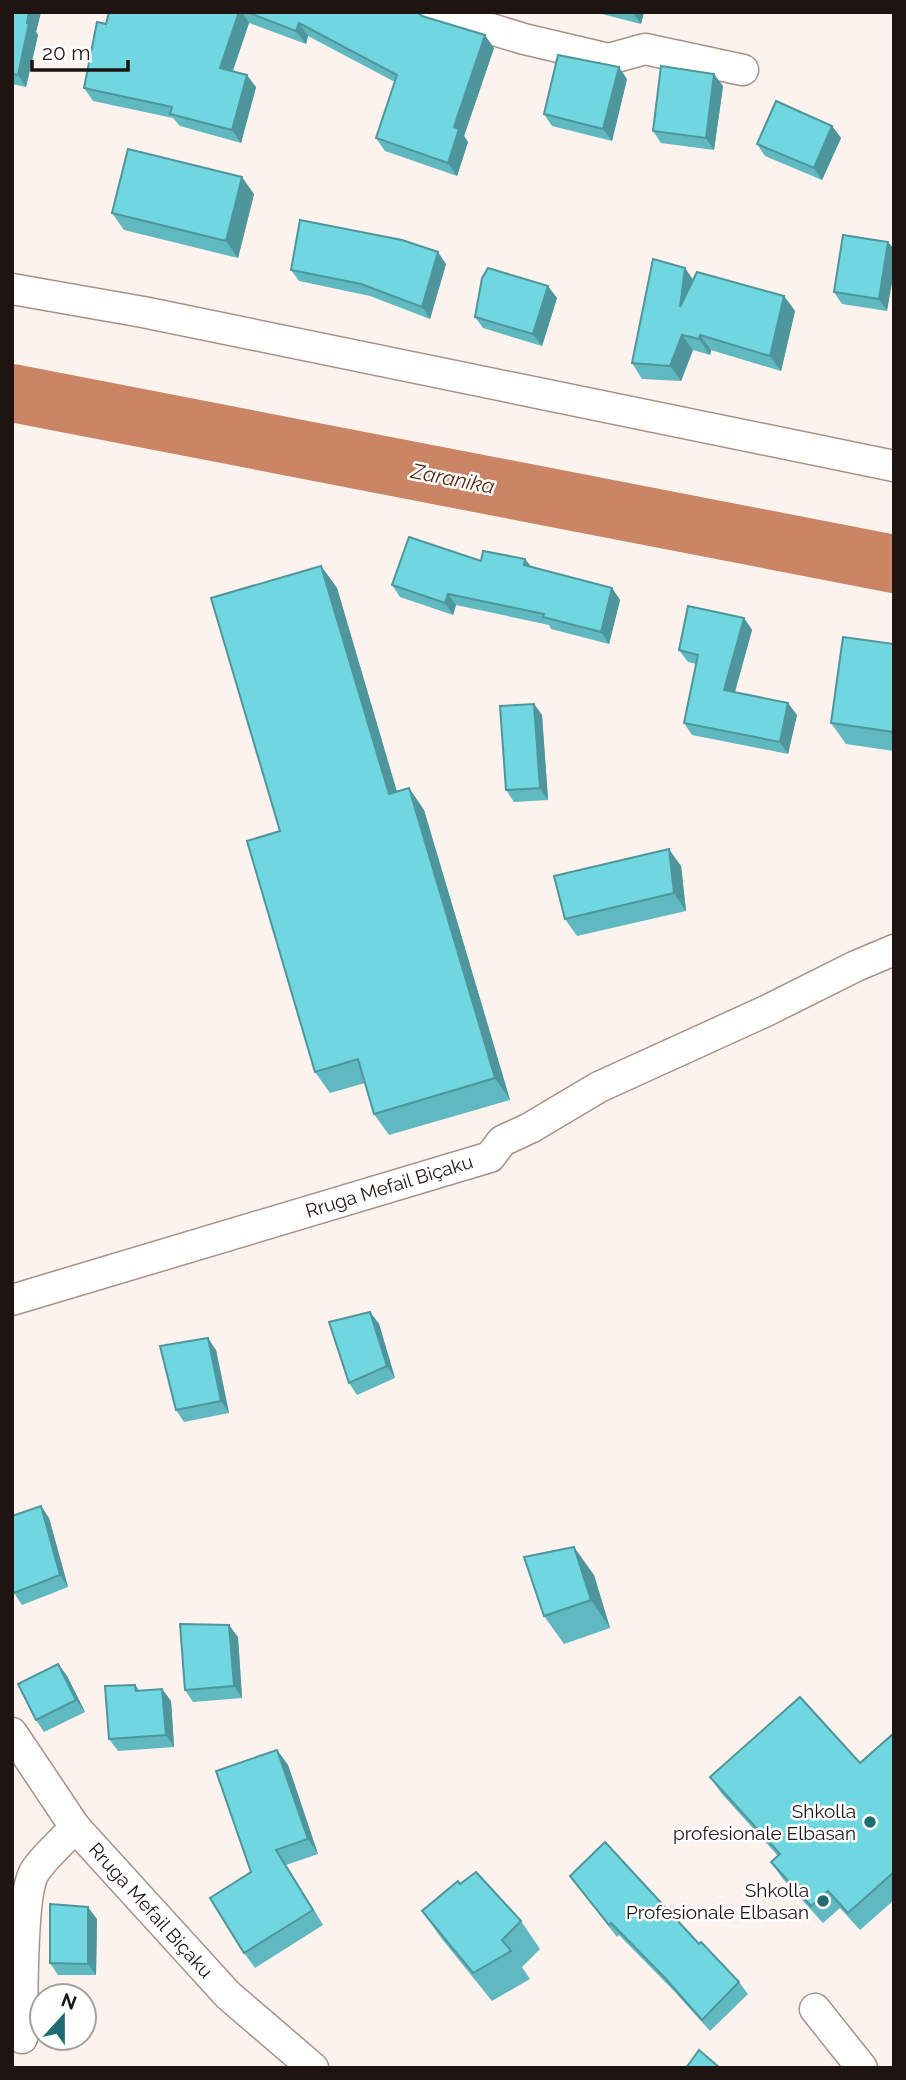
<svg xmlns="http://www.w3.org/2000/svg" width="906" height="2080" font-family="Raleway,sans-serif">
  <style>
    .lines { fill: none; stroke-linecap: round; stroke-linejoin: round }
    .river { stroke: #c98564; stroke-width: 58 }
    .street-casing { stroke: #a89287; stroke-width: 33 }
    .street { stroke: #fff; stroke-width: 30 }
    .wall { fill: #60b8c0 }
    .shaded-wall { fill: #4e969c }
    .building { fill: #70d6df; stroke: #4e969c; stroke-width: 2 }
    .poi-dot { fill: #1f6b72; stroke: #fff; stroke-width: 2.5 }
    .labels { text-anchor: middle; stroke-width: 5; stroke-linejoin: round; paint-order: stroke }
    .street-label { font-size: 19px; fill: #1e1512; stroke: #fff }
    .poi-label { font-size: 19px; fill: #1e1512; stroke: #fff; text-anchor: end }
    .water-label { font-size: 21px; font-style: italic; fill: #592b14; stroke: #fff }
  </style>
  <rect width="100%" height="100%" fill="#fcf2ee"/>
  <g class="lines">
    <path class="river" d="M 12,393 L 894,564"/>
    <defs>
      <g id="street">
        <path d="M 436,12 L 524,39 L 609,59 L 645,49 L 743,70"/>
        <path d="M 12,289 L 143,312 L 894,466"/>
        <path d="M 12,1300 L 490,1157 L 502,1141 L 530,1128 L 599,1087 L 766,1011 L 856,966 L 894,950"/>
        <path d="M 12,1733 L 75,1827 L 228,1995 L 313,2068"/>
        <path d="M 815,2009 L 862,2068"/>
        <path d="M 22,2038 C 23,2005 20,1894 35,1871 C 45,1856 63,1841 75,1827"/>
      </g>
    </defs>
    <use href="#street" class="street-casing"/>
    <use href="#street" class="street"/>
  </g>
  <g class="wall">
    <path d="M 12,12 L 41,12 L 36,32 L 38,35 L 26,87 L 12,84 Z"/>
    <path d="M 109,12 L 417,12 L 422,16 L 494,48 L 464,136 L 468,142 L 457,176 L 385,151 L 376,138 L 395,82 L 308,36 L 306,44 L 249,23 L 233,71 L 256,87 L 241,143 L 180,126 L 173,118 L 93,101 L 84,88 L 106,24 Z"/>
    <path d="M 594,12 L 644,12 L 641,24 Z"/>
    <path d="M 627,79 L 612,141 L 552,126 L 544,114 Z"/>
    <path d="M 723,86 L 714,150 L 661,143 L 653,131 Z"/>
    <path d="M 832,126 L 841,138 L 822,180 L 765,156 L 757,144 Z"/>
    <path d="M 254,194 L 238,258 L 124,230 L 112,213 Z"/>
    <path d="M 843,235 L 887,311 L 842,304 L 834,292 Z"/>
    <path d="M 446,264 L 430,319 L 370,296 L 299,281 L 291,270 Z"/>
    <path d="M 693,280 L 784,296 L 795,311 L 781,371 L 711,350 L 710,355 L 693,350 L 681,381 L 642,379 L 632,363 Z"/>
    <path d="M 557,298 L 542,346 L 483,328 L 475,317 Z"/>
    <path d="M 481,561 L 531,567 L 612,588 L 620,600 L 609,644 L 551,629 L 549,625 L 456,605 L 453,615 L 400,597 L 392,585 Z"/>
    <path d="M 321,566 L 337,588 L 397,792 L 409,788 L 424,810 L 510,1100 L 389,1135 L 374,1114 L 365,1083 L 330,1093 L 315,1072 L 280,831 Z"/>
    <path d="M 744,618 L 752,630 L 735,692 L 797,715 L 788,754 L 692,735 L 684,723 L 696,664 L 688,662 L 679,650 Z"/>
    <path d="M 894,644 L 894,751 L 846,744 L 831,723 Z"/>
    <path d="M 534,704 L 542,715 L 548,800 L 514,802 L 506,790 Z"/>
    <path d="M 681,866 L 686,911 L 577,936 L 565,919 Z"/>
    <path d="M 370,1312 L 379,1324 L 395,1378 L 357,1395 L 349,1383 Z"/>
    <path d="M 216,1350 L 229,1413 L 184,1422 L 176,1410 Z"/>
    <path d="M 41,1506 L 49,1518 L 68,1587 L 22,1605 L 14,1593 Z"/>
    <path d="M 594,1575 L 610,1628 L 564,1644 L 544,1616 Z"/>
    <path d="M 238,1637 L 242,1698 L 193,1702 L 185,1690 Z"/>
    <path d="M 58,1664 L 67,1676 L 85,1712 L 44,1732 L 36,1720 Z"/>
    <path d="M 135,1685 L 140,1691 L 162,1689 L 171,1701 L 174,1747 L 118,1751 L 109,1739 Z"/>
    <path d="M 894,1733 L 894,1900 L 860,1930 L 840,1908 L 823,1923 L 783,1879 L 771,1862 L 778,1856 L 722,1794 L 710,1777 L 860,1763 Z"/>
    <path d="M 277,1750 L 288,1765 L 318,1854 L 286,1865 L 323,1925 L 255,1968 L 244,1953 L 251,1872 Z"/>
    <path d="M 570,1876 L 699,1944 L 739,1982 L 748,1994 L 710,2031 L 674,1991 L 619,1935 L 617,1937 Z"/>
    <path d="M 460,1884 L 521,1921 L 540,1949 L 522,1967 L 530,1979 L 492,2001 L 442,1939 L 422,1911 Z"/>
    <path d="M 97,1919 L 96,1975 L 58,1975 L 50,1963 Z"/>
  </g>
  <g class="shaded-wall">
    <path d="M 29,12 L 41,12 L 36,32 L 38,35 L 26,87 L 18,75 Z"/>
    <path d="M 239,12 L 242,12 L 249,23 L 229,81 L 220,68 Z"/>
    <path d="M 644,12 L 641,24 L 633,13 Z"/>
    <path d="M 299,23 L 308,36 L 306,44 L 296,31 Z"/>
    <path d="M 485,35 L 494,48 L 464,136 L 468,142 L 457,176 L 448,163 L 454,127 Z"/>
    <path d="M 619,67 L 627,79 L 612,141 L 603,129 Z"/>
    <path d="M 714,74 L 723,86 L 714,150 L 706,138 Z"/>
    <path d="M 247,75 L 256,87 L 241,143 L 232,130 Z"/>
    <path d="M 832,126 L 841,138 L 822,180 L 814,168 Z"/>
    <path d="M 242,177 L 254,194 L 238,258 L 226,241 Z"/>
    <path d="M 888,242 L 894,249 L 894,272 L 887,311 L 879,299 Z"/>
    <path d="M 438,252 L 446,264 L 430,319 L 422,307 Z"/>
    <path d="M 685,268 L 696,284 L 680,307 Z"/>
    <path d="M 548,286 L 557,298 L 542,346 L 533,334 Z"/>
    <path d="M 784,296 L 795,311 L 781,371 L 770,356 Z"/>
    <path d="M 682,335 L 693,350 L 681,381 L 670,366 Z"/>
    <path d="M 700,335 L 711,350 L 710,355 L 699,339 Z"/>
    <path d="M 525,559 L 534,570 L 524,565 Z"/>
    <path d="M 321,566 L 337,588 L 404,816 L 389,794 Z"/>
    <path d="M 612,588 L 620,600 L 609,644 L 601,632 Z"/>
    <path d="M 448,594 L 456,605 L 453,615 L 445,603 Z"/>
    <path d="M 744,618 L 752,630 L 732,702 L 724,690 Z"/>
    <path d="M 788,703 L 797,715 L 788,754 L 780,742 Z"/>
    <path d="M 534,704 L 542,715 L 548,800 L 540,788 Z"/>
    <path d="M 409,788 L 424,810 L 510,1100 L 495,1078 Z"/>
    <path d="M 669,849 L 681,866 L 686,911 L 674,893 Z"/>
    <path d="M 370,1312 L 379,1324 L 395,1378 L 387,1366 Z"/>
    <path d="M 208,1338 L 216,1350 L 229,1413 L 221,1401 Z"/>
    <path d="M 41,1506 L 49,1518 L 68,1587 L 60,1575 Z"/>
    <path d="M 574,1547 L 594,1575 L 610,1628 L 591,1600 Z"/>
    <path d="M 229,1625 L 238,1637 L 242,1698 L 234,1686 Z"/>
    <path d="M 58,1664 L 67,1676 L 85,1712 L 76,1700 Z"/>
    <path d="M 162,1689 L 171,1701 L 174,1747 L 166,1735 Z"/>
    <path d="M 277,1750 L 288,1765 L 318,1854 L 308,1839 Z"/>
    <path d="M 276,1850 L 286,1865 L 323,1925 L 313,1910 Z"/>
    <path d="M 88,1907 L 97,1919 L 96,1975 L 88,1964 Z"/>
  </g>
  <g class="building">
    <path d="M 12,12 L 29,12 L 27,23 L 29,23 L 18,75 L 12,74 Z"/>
    <path d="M 109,12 L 239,12 L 220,68 L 247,75 L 232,130 L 170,114 L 172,107 L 84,88 L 97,22 L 106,24 Z"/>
    <path d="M 247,12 L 417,12 L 422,16 L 485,35 L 454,127 L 459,129 L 448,163 L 376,138 L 397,75 L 299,23 L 296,31 Z"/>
    <path d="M 558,55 L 619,67 L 603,129 L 544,114 Z"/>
    <path d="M 661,66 L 714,74 L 706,138 L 653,131 Z"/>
    <path d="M 776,101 L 832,126 L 814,168 L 757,144 Z"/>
    <path d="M 128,149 L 242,177 L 226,241 L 112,213 Z"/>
    <path d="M 300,220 L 402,240 L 438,252 L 422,307 L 361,284 L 291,270 Z"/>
    <path d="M 843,235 L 888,242 L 879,299 L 834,292 Z"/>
    <path d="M 653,259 L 685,268 L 680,307 L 697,272 L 784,296 L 770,356 L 700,335 L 699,339 L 682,335 L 670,366 L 632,363 Z"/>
    <path d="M 488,268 L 548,286 L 533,334 L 475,317 L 482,278 Z"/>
    <path d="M 409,537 L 481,561 L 483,551 L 525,559 L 524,565 L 612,588 L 601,632 L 543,617 L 544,614 L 448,594 L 445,603 L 392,585 Z"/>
    <path d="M 321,566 L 389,794 L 409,788 L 495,1078 L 374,1114 L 358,1059 L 315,1072 L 247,841 L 280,831 L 211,598 Z"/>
    <path d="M 688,606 L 744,618 L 724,690 L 788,703 L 780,742 L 684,723 L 698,655 L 679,650 Z"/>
    <path d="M 843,637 L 894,644 L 894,732 L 831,723 Z"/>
    <path d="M 534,704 L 540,788 L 506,790 L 500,706 Z"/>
    <path d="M 669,849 L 674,893 L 565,919 L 554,876 Z"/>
    <path d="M 370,1312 L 387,1366 L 349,1383 L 329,1322 Z"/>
    <path d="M 208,1338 L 221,1401 L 176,1410 L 160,1346 Z"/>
    <path d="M 41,1506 L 60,1575 L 14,1593 L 12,1588 L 12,1516 Z"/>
    <path d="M 574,1547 L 591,1600 L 544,1616 L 524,1557 Z"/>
    <path d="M 180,1624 L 229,1625 L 234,1686 L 185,1690 Z"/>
    <path d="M 58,1664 L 76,1700 L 36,1720 L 18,1684 Z"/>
    <path d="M 135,1685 L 136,1691 L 162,1689 L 166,1735 L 109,1739 L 105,1686 Z"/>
    <path d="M 800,1697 L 860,1763 L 894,1733 L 894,1872 L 848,1913 L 828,1891 L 811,1906 L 771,1862 L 780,1854 L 710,1777 Z"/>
    <path d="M 277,1750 L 308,1839 L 276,1850 L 313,1910 L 244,1953 L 210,1898 L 251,1872 L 216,1771 Z"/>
    <path d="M 605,1842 L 699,1944 L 701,1942 L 739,1982 L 702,2020 L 666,1979 L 611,1923 L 609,1925 L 570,1876 Z"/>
    <path d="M 476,1872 L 521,1921 L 502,1940 L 511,1951 L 473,1973 L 422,1911 L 458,1881 L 460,1884 Z"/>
    <path d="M 50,1904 L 88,1907 L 88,1964 L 50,1963 Z"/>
    <path d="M 699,2050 L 720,2068 L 686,2068 Z"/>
  </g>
  <g class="poi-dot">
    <circle cx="870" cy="1822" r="7"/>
    <circle cx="823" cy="1901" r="7"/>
  </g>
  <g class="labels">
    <g class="street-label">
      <text transform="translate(389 1186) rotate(-17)" y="7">Rruga Mefail Biçaku</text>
      <text transform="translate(151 1910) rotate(48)" y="7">Rruga Mefail Biçaku</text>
    </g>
    <g class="poi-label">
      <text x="856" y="1818">Shkolla<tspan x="856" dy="22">profesionale Elbasan</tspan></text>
      <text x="809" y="1897">Shkolla<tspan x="809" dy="22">Profesionale Elbasan</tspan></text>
    </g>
    <g class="water-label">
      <text transform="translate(453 479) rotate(11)" y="7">Zaranika</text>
    </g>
  </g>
  <rect width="906" height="2080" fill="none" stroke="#1e1512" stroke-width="28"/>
  <g transform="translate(63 2017) rotate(21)"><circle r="33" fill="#ffffff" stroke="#a5a1a0" stroke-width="2"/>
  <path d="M0-5L12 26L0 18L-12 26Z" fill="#1f6b72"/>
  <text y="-10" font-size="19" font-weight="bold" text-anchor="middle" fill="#1e1512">N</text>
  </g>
  <path d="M32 60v10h96v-10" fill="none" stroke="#1e1512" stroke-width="3.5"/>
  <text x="42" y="60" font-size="21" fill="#1e1512" stroke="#ffffff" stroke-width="5" paint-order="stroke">20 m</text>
</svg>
